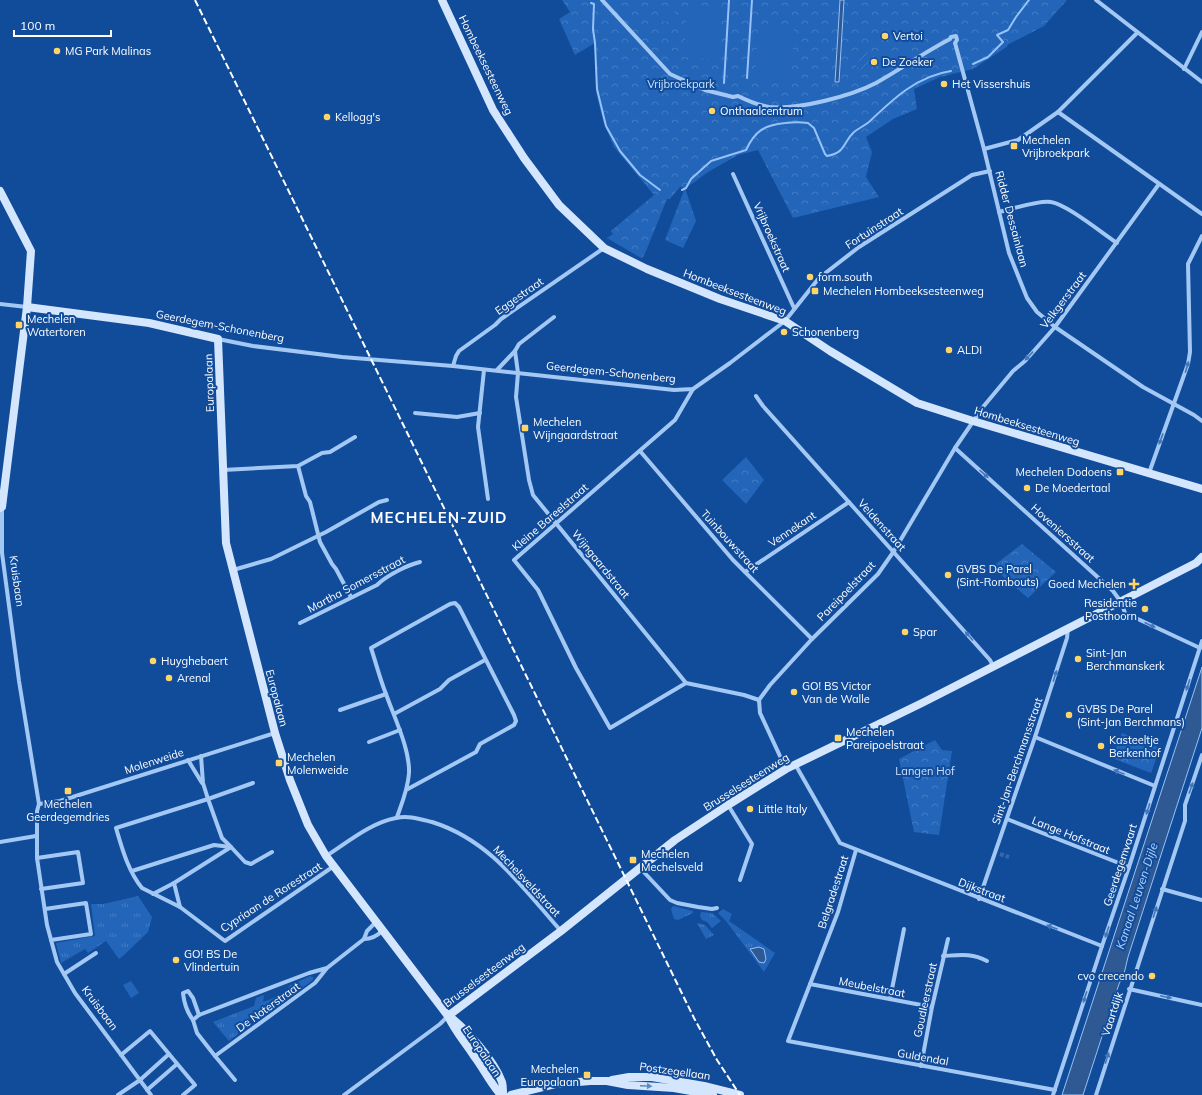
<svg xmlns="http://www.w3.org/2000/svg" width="1202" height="1095" font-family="Mulish,sans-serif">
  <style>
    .grass { fill: url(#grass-tufts) }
    .forest { fill: url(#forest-crowns) }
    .garden { fill: url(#garden-furrows) }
    .pitch { fill: #2365b9 }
    .water { fill: #2f5993; stroke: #96c2f8 }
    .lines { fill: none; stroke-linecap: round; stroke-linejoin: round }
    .stream { stroke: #96c2f8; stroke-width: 2 }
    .street-tunnel { stroke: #3567aa; stroke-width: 4; stroke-dasharray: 4 2; stroke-linecap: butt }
    .street { stroke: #a4c8f4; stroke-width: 4 }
    .secondary { stroke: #d4e6fd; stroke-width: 8 }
    .rail { stroke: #fff; stroke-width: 2; stroke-dasharray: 7 3; stroke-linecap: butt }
    .oneway { fill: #4477ba }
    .oneway2 { fill: #5f8ac2 }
    .poi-dot { fill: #ffd567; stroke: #114c9b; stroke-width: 1.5 }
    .labels { text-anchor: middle; stroke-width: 4; stroke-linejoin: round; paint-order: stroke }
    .poi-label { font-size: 11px; fill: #fff; stroke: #114c9b; text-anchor: start }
    .street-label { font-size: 11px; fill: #fff; stroke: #114c9b }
    .park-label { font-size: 11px; fill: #cde2fe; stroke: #114c9b }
    .water-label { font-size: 12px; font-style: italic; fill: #b1d2fb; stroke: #114c9b }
    .district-label { font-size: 15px; font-weight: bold; letter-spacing: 1px; fill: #fff; stroke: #114c9b }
  </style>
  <defs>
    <pattern id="grass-tufts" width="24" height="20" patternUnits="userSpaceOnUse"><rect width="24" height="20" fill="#2365b9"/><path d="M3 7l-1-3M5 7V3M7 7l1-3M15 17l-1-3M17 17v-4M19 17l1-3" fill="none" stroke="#447cc4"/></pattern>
    <pattern id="forest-crowns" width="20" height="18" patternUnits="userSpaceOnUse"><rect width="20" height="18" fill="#2365b9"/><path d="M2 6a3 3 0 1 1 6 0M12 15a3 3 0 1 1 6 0" fill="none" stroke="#447cc4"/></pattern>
    <pattern id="garden-furrows" width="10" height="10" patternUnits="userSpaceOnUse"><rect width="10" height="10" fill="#2365b9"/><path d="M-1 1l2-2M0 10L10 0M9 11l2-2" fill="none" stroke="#447cc4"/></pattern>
  </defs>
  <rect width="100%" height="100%" fill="#114c9b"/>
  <g class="grass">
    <path d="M 138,896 L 152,917 L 148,932 L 124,955 L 119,959 L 106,941 L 88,953 L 85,949 L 61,963 L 56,943 L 95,936 L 91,904 L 103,904 Z"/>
    <path d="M 673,906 L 693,911 L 693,913 L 678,920 L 674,919 L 671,909 Z"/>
    <path d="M 723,909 L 732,914 L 729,921 L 775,953 L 764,972 L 726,921 L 718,913 Z"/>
    <path d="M 701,912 L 712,913 L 721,921 L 712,928 L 707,922 L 702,920 L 700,916 Z"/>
    <path d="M 697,923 L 705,925 L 714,935 L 706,939 Z"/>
    <path d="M 310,976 L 313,977 L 313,980 L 269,1012 L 266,1006 L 238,1026 L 238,1034 L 229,1041 L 213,1022 L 254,1006 L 256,998 L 264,995 L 263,1002 L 286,993 L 289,986 Z"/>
  </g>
  <g class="forest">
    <path d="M 562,0 L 1067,0 L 1044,26 L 1007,45 L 1008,46 L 973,69 L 940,77 L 914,89 L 917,109 L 893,119 L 866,137 L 872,152 L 866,177 L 879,197 L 793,218 L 758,150 L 738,155 L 708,172 L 693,183 L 685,188 L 680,187 L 670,199 L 667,199 L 646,251 L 643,257 L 641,258 L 607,238 L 613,234 L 611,231 L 654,195 L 614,147 L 603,121 L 596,92 L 595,43 L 575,55 L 559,19 L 570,12 Z"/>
    <path d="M 685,188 L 696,221 L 683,248 L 665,240 Z"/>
    <path d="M 746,457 L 764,480 L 746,504 L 722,480 Z"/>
    <path d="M 1022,544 L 1056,572 L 1028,598 L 992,567 Z"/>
    <path d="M 1122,733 L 1160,748 L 1151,773 L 1112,758 Z"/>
    <path d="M 935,740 L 942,750 L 952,751 L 939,835 L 914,832 L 899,759 Z"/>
  </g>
  <path class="garden" d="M 864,51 L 878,57 L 875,65 L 864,71 L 856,67 Z"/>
  <g class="pitch">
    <path d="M 661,8 L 675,9 L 674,22 L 660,21 Z"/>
    <path d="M 686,10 L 721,12 L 720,26 L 686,24 Z"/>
    <path d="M 685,27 L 720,29 L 719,43 L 685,41 Z"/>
    <path d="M 758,27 L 794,29 L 791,82 L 755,80 Z"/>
    <path d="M 685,42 L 719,44 L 718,60 L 684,57 Z"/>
    <path d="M 131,981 L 139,993 L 131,998 L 123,985 Z"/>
  </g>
  <g class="water">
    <path d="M 840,0 L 844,0 L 839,82 L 835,82 Z"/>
    <path d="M 1202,667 L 1202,728 L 1128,957 L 1124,974 L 1119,984 L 1083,1095 L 1062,1095 Z"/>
    <path d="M 759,947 L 764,949 L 766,959 L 764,963 L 759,962 L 750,949 Z"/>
  </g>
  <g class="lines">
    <g class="stream">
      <path d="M 591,3 L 594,4 L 593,29 L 595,43 L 597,89 L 606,126 L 620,151 L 640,175 L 660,190"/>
      <path d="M 973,64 L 988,57 L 1003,42 L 997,35 L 1008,30 L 1016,17 L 1029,0"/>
      <path d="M 747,78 L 752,0"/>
      <path d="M 724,83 L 729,0"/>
      <path d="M 682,190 L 686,188 L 691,179 L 711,161 L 746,150 C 755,131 764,125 785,123 C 793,122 801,122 808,123 L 814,128 L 825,154 L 827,156 C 846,153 843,142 854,132 C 859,128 864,126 869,122 C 893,99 917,76 951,71"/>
    </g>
    <path class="street-tunnel" d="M 1000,854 L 1009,857"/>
    <g class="street">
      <path d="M 602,0 L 670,74 L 705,90 L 733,97 L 738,96 C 748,101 758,105 769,107 C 798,110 851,96 876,83 C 901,69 925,52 950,39 L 951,37 L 956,36 L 957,40 L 955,43 L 984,149 L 1009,253 L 1027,298 L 1037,312 L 1055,327 L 1143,387 L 1194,415 L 1202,421"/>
      <path d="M 1096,0 L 1202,82"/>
      <path d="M 1184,69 L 1202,32"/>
      <path d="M 1058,112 L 1202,214"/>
      <path d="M 984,149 L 1018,140 L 1058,112 L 1137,33"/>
      <path d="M 733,174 L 794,308"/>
      <path d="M 999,212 C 1012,209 1039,200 1051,202 C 1066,204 1102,233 1117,243"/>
      <path d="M 0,304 L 27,307"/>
      <path d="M 218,339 L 253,346 L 342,357 L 453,366 L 674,390 L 693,389 L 730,363 L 785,321 L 819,278 L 859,247 L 972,175 L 990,171"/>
      <path d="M 515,351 L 518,373 L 516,397 L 529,480 L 533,495 L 686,683 L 744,695 L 759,700"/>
      <path d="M 453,366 L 456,356 L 459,351 L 495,325 L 501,319 L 604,248"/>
      <path d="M 484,370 L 478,427 L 488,499"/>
      <path d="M 497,370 L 515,351 L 519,344 L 554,317"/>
      <path d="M 756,396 L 763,406 L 990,660 L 993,666"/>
      <path d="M 415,413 L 457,417 L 480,413"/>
      <path d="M 955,448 L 1113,591 L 1121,602 L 1125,613 L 1200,648"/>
      <path d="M 640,451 L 733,560 L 812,639"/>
      <path d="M 298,466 L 306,496 L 310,502 L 320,542 L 332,564 L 336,569 L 351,597"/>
      <path d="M 223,470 L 298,466 L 322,453 L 330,452 L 355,437"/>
      <path d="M 1149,473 L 1188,364 L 1190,352 L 1188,264 L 1202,236"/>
      <path d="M 2,507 L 2,553 L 19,681 L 39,804 L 37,811 L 37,858 L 47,925 L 57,962 L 75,993 L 151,1095"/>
      <path d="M 233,570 L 271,559 L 326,532 L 379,502 L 387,500"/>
      <path d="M 745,572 L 849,502"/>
      <path d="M 300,623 L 377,585 C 386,576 407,565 420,562"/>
      <path d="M 686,683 L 610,728 L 576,668 L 538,590 L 514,560 L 675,420 L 693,389"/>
      <path d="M 340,710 L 386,694"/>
      <path d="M 394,714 L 440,689 L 449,680 L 485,660"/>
      <path d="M 1035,737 L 1155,786"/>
      <path d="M 369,742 L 400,730"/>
      <path d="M 201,756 L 203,783 L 208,799 L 116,828 C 122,848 128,871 142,888 L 180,907 L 225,941 L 334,866"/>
      <path d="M 188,760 L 202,783"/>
      <path d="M 795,764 L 840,843 L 1102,946"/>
      <path d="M 786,769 L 760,713 L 759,700 L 770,685 L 812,639 L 878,574 L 894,551 L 955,448 L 983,407 L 1013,371 L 1025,361 L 1055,327 L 1159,184"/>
      <path d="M 39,804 L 60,801 L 275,733"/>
      <path d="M 728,805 L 752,844 L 740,880"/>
      <path d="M 397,817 C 402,803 408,789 409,773 C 410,749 394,717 386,694 C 380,679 376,663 371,648 L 450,604 L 455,603 L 459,607 L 514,715 L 516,721 L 514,725 L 480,744 L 476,752 L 406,790"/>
      <path d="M 1007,819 L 1129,867"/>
      <path d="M 0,842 L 36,836"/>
      <path d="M 856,850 L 838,912 L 788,1041 L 1055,1090"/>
      <path d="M 326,856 C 348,842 370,823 396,818 C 408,815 420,819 432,822 C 490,840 522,887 561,931"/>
      <path d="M 37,858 L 78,852 L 83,883 L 41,889"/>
      <path d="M 640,868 L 670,900 L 677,903 L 698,907 L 712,909 L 717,908"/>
      <path d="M 132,871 L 214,845 L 231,847 L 245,862 L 251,864 L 272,852"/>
      <path d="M 174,883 L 180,907"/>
      <path d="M 1162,889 L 1202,900"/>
      <path d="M 153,894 L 174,883 L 231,847 L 222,838 L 208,799 L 253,783"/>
      <path d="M 979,899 L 1035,737 L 1067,638 L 1068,628"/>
      <path d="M 45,909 L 86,903 L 91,934 L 51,940"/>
      <path d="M 364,939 C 372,939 377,936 382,931"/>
      <path d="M 943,956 C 960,955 972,953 987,961"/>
      <path d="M 327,968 L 309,973 L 199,1015 L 193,1020 L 197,1033 L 215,1056 L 315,983 L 327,968 L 364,939 L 367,931 L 376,922"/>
      <path d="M 64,974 L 96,953"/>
      <path d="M 810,984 L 932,1007"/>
      <path d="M 1129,989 L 1202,1005"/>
      <path d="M 890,999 L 904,929"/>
      <path d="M 193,1020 C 187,1012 184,1003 183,993 L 188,991 L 193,998 L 199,1015"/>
      <path d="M 169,1054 L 195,1085 L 183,1095"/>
      <path d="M 215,1056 L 235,1080"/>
      <path d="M 921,1066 L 932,1007 L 948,939"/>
      <path d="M 147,1090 L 177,1064"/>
      <path d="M 118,1095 L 140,1080 L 169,1054 L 150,1031 L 121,1055"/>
      <path d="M 344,1095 L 440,1024 L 448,1016"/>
      <path d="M 1053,1095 L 1102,946 L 1129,867 L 1202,641"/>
      <path d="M 1096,1095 L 1185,821 L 1185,805 L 1202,755"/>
    </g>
    <g class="secondary">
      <path d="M 442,0 L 493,110 L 524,158 L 559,205 L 604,248 L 647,269 L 720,299 L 785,321 L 830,351 L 917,403 L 973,421 L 1202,489"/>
      <path d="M 0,191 L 31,251 L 27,307 L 2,507 L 0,508"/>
      <path d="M 27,307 L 149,323 L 218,339 L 226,543 L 275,733 L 290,780 L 308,825 L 326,856 L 448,1016 C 455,1031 465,1042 474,1056 C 484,1069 490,1083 501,1095"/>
      <path d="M 448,1016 L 561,931 L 675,840 L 728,805 L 786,769 L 922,703 L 1196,563 L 1202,557"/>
      <path d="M 449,1016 C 467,1030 494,1060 502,1082 C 503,1086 503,1091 503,1095"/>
      <path d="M 612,1080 L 629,1077 L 652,1077 L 704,1086 L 740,1095"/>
      <path d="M 511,1095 L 555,1084 L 590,1081 L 607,1081 L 628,1085 L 674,1088 L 713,1095"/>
    </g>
    <path class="rail" d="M 195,0 L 694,1018 L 717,1060 L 740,1095"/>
  </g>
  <defs><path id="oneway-solid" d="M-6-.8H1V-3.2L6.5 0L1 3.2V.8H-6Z"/></defs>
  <g class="oneway">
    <use href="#oneway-solid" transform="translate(1029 356) rotate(133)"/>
    <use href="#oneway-solid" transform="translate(1187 367) rotate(-73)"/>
    <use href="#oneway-solid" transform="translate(1161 439) rotate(110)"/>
    <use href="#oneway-solid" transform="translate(984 474) rotate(42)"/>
    <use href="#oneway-solid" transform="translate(1150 625) rotate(25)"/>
    <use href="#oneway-solid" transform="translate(969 636) rotate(-131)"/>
    <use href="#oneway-solid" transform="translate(1055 676) rotate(-72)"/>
    <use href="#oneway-solid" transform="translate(1188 685) rotate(108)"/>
    <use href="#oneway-solid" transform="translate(1119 772) rotate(-158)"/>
    <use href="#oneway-solid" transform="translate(1191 788) rotate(-71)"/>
    <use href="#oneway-solid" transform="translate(1148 809) rotate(108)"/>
    <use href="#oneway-solid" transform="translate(1155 912) rotate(-72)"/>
    <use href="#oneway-solid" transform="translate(1052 927) rotate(-159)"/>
    <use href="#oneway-solid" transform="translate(1107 932) rotate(109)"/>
    <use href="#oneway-solid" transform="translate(1085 997) rotate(108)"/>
    <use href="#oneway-solid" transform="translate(1166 997) rotate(12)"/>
    <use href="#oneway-solid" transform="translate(1107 1058) rotate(-72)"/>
  </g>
  <use class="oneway2" href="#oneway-solid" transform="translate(646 1086) rotate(2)"/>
  <g class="poi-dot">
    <circle cx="885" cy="36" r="4"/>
    <circle cx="57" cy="51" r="4"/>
    <circle cx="874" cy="62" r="4"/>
    <circle cx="944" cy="84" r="4"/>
    <circle cx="712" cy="111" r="4"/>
    <circle cx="327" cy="117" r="4"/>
    <rect x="1010" y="142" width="8" height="8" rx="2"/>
    <circle cx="810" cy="277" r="4"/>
    <rect x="811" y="287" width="8" height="8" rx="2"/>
    <rect x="15" y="321" width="8" height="8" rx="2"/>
    <circle cx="784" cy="332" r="4"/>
    <circle cx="949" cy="350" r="4"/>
    <rect x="521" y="424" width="8" height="8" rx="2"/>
    <rect x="1116" y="468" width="8" height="8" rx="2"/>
    <circle cx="1027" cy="488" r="4"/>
    <circle cx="948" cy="575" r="4"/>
    <path d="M1132 578h4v4h4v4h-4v4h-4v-4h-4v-4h4z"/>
    <circle cx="1145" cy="609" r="4"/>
    <circle cx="905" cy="632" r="4"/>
    <circle cx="1078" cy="659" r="4"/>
    <circle cx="153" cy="661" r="4"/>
    <circle cx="169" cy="678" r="4"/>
    <circle cx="794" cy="692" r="4"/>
    <circle cx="1069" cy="715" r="4"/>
    <rect x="834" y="734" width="8" height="8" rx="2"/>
    <circle cx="1101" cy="746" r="4"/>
    <rect x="275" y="759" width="8" height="8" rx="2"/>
    <rect x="64" y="787" width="8" height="8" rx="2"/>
    <circle cx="750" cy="809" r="4"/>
    <rect x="629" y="856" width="8" height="8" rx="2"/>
    <circle cx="176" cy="960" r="4"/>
    <circle cx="1152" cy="976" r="4"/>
    <rect x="583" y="1071" width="8" height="8" rx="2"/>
  </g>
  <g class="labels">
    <g class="poi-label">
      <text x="893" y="40">Vertoi</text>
      <text x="65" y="55">MG Park Malinas</text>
      <text x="882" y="66">De Zoeker</text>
      <text x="952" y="88">Het Vissershuis</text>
      <text x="720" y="115">Onthaalcentrum</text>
      <text x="335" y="121">Kellogg's</text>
      <text x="1022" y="144">Mechelen<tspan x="1022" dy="13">Vrijbroekpark</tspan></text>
      <text x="818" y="281">form.south</text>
      <text x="823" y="295">Mechelen Hombeeksesteenweg</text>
      <text x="27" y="323">Mechelen<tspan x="27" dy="13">Watertoren</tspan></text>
      <text x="792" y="336">Schonenberg</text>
      <text x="957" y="354">ALDI</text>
      <text x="533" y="426">Mechelen<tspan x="533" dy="13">Wijngaardstraat</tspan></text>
      <text x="1112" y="476" text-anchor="end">Mechelen Dodoens</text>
      <text x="1035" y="492">De Moedertaal</text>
      <text x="956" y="573">GVBS De Parel<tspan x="956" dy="13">(Sint-Rombouts)</tspan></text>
      <text x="1126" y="588" text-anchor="end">Goed Mechelen</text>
      <text x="1137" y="607" text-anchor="end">Residentie<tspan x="1137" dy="13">Posthoorn</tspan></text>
      <text x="913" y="636">Spar</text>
      <text x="1086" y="657">Sint-Jan<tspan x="1086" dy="13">Berchmanskerk</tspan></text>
      <text x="161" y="665">Huyghebaert</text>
      <text x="177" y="682">Arenal</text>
      <text x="802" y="690">GO! BS Victor<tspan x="802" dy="13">Van de Walle</tspan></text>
      <text x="1077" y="713">GVBS De Parel<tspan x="1077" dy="13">(Sint-Jan Berchmans)</tspan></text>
      <text x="846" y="736">Mechelen<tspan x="846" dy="13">Pareipoelstraat</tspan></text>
      <text x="1109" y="744">Kasteeltje<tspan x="1109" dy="13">Berkenhof</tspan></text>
      <text x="287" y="761">Mechelen<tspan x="287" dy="13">Molenweide</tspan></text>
      <text x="68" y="808" text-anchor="middle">Mechelen<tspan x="68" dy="13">Geerdegemdries</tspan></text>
      <text x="758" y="813">Little Italy</text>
      <text x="641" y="858">Mechelen<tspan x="641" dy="13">Mechelsveld</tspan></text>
      <text x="184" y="958">GO! BS De<tspan x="184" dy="13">Vlindertuin</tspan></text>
      <text x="1144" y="980" text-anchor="end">cvo crecendo</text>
      <text x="579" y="1073" text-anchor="end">Mechelen<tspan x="579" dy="13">Europalaan</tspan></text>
    </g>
    <g class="street-label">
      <text transform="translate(486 65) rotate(64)" y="4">Hombeeksesteenweg</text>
      <text transform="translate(1012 219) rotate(75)" y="4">Ridder Dessainlaan</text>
      <text transform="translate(874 228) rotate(-33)" y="4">Fortuinstraat</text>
      <text transform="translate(772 237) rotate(66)" y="4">Vrijbroekstraat</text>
      <text transform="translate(735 292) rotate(21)" y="4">Hombeeksesteenweg</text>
      <text transform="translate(519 296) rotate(-35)" y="4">Eggestraat</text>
      <text transform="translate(1063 300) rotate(-53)" y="4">Velkgerstraat</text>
      <text transform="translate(220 326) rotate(11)" y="4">Geerdegem-Schonenberg</text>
      <text transform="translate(611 372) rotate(6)" y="4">Geerdegem-Schonenberg</text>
      <text transform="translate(209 383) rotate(-92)" y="4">Europalaan</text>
      <text transform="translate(1027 426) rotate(17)" y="4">Hombeeksesteenweg</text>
      <text transform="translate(550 517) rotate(-41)" y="4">Kleine Bareelstraat</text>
      <text transform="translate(882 525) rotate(48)" y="4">Veldenstraat</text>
      <text transform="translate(792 529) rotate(-34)" y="4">Vennekant</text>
      <text transform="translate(1063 533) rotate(42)" y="4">Hoveniersstraat</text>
      <text transform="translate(730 541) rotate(48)" y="4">Tuinbouwstraat</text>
      <text transform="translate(601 564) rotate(51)" y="4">Wijngaardstraat</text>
      <text transform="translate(17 581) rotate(82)" y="4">Kruisbaan</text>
      <text transform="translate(356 584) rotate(-28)" y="4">Martha Somersstraat</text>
      <text transform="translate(846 591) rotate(-46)" y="4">Pareipoelstraat</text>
      <text transform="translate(277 698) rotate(75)" y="4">Europalaan</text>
      <text transform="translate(154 761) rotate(-18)" y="4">Molenweide</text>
      <text transform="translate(1017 761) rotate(-71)" y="4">Sint-Jan-Berchmansstraat</text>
      <text transform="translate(746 782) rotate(-32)" y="4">Brusselsesteenweg</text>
      <text transform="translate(1071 835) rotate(22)" y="4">Lange Hofstraat</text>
      <text transform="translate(1120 865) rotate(-72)" y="4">Geerdegemvaart</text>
      <text transform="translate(527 881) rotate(47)" y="4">Mechelsveldstraat</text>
      <text transform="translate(982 890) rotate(21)" y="4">Dijkstraat</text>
      <text transform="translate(833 892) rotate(-72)" y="4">Belgradestraat</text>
      <text transform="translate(271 897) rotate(-33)" y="4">Cypriaan de Rorestraat</text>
      <text transform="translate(484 975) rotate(-37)" y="4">Brusselsesteenweg</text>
      <text transform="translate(872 987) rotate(11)" y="4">Meubelstraat</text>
      <text transform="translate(925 1000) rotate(-78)" y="4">Goudleerstraat</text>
      <text transform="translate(268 1007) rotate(-36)" y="4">De Noterstraat</text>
      <text transform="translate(100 1008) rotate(53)" y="4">Kruisbaan</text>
      <text transform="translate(1112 1014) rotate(-72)" y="4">Vaartdijk</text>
      <text transform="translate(482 1051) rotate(56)" y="4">Europalaan</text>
      <text transform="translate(923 1057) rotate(10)" y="4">Guldendal</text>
      <text transform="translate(675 1071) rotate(8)" y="4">Postzegellaan</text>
    </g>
    <g class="park-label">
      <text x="681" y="88">Vrijbroekpark</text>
      <text x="925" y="775">Langen Hof</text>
    </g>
    <g class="water-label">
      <text transform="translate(1137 896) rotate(-72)" y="4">Kanaal Leuven-Dijle</text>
    </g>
    <g class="district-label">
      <text x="439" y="523">MECHELEN-ZUID</text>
    </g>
  </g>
  <path d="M14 30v6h97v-6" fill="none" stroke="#ffffff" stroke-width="2"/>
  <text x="20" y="30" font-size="12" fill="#ffffff" stroke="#114c9b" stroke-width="3" paint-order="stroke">100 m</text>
</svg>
